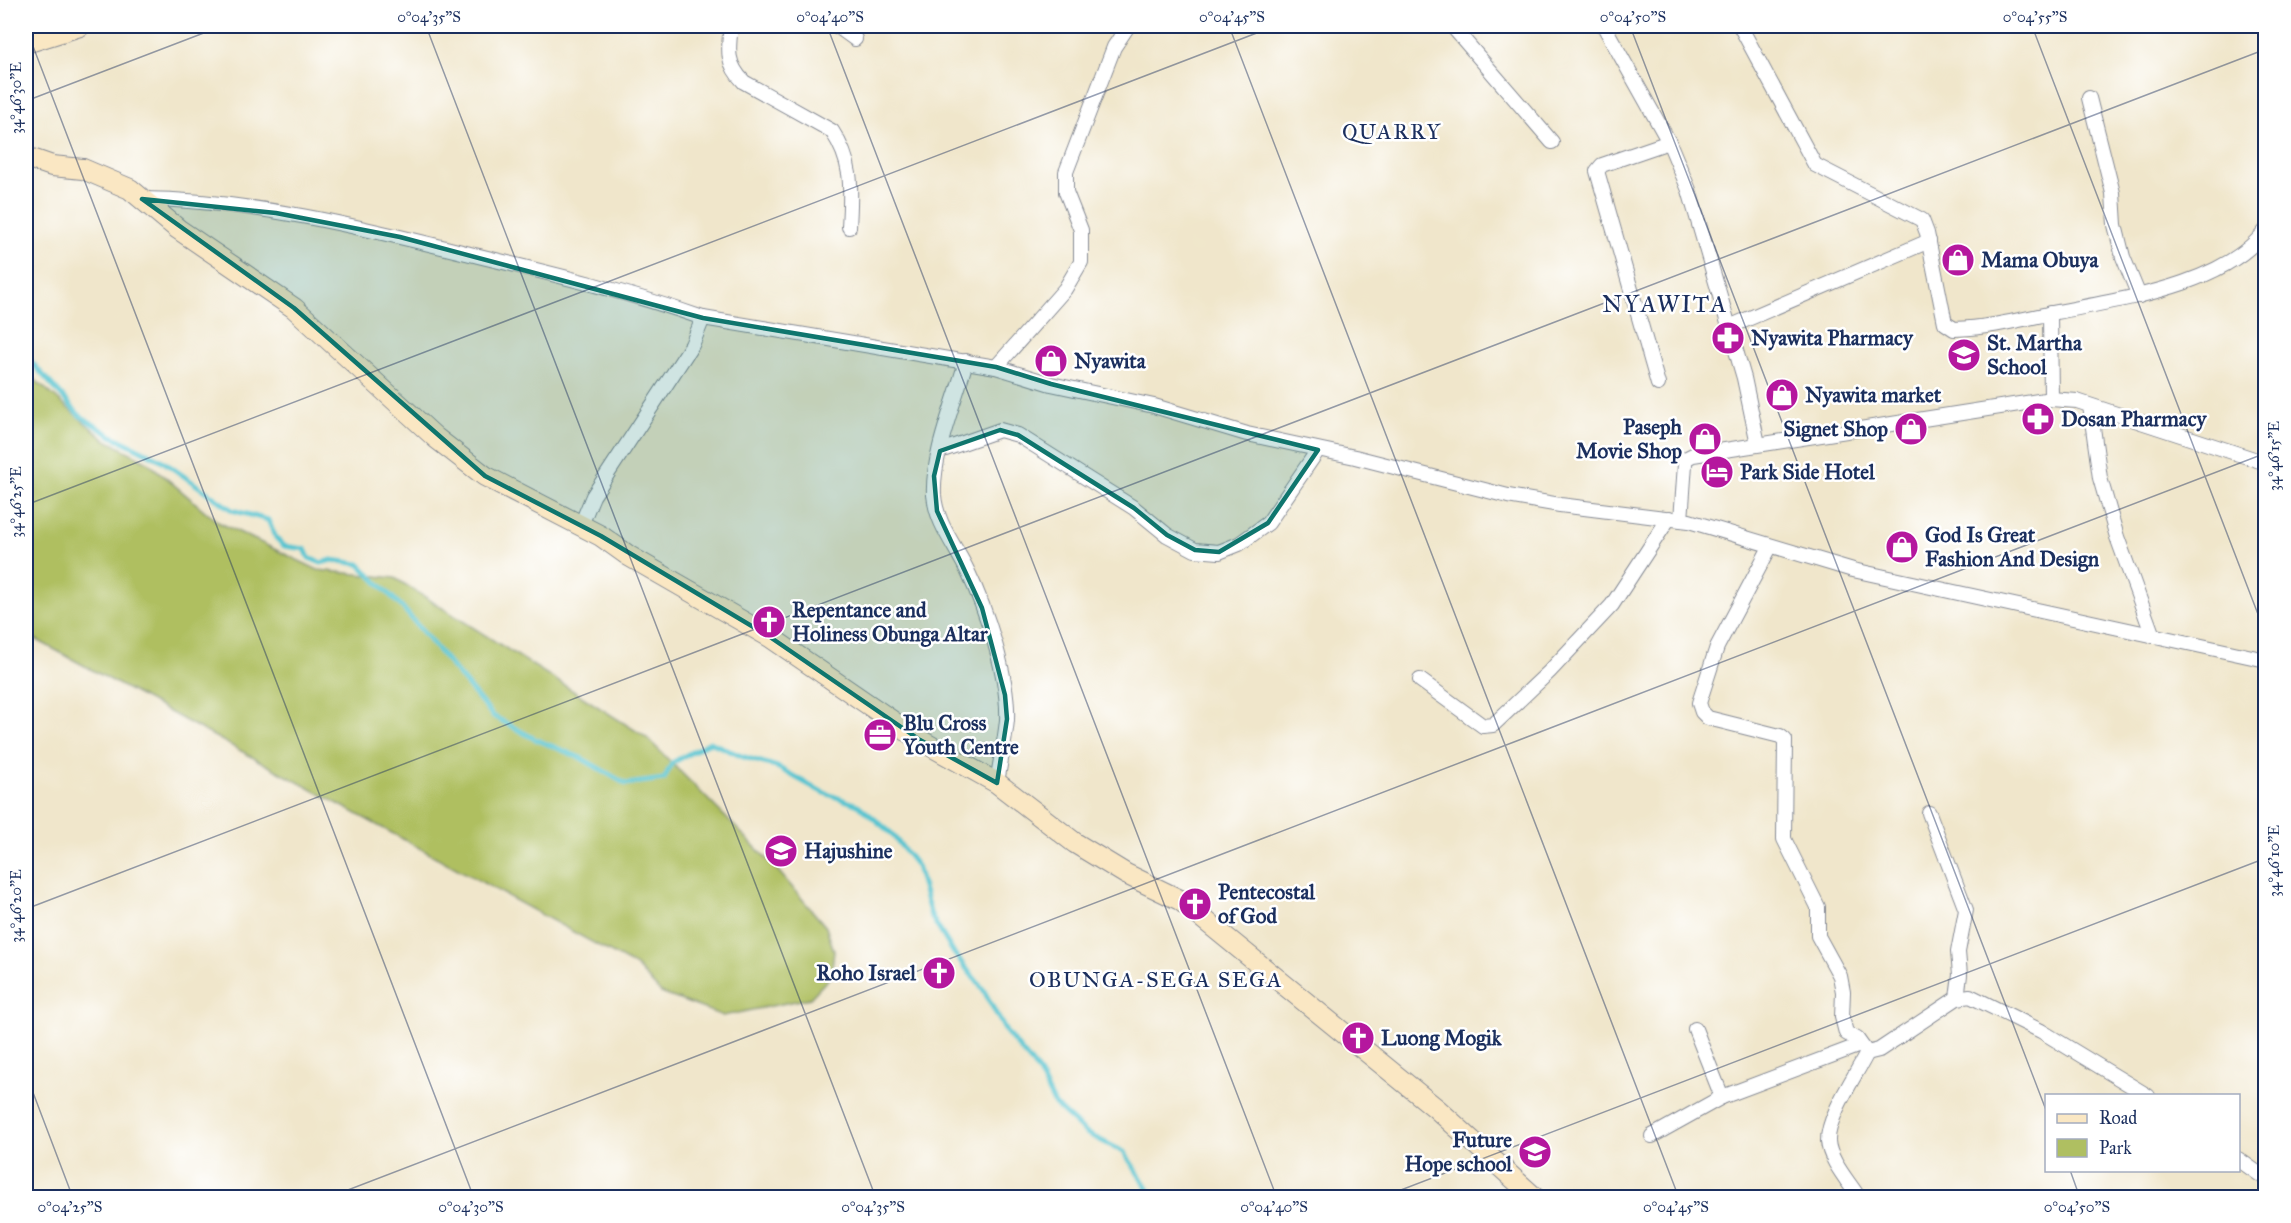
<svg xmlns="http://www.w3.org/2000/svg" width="2291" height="1223" font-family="'IM FELL Great Primer',serif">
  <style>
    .green { fill: #afbf61; stroke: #657760; stroke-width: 1.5 }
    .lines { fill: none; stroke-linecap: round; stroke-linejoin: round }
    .stream { stroke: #57c4d0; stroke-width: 5 }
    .street-casing { stroke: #868a94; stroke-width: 16 }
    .secondary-casing { stroke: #868a94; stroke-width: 22 }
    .street { stroke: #fff; stroke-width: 14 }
    .secondary { stroke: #fae7c3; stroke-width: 20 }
    .marked { fill: #0f766e; fill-opacity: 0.2; stroke: #0f766e; stroke-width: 4.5; stroke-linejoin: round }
    .ticks { fill: none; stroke: #1b2f5e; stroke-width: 1.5; stroke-opacity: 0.45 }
    .labels { text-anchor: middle; stroke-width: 5; stroke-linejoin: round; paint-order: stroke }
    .poi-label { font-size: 21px; font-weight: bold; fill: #1b2f5e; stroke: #fff; text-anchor: start }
    .neighbourhood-label { font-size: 22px; letter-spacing: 1.5px; fill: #1b2f5e; stroke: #fff }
    .quarter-label { font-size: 24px; letter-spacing: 1.5px; fill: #1b2f5e; stroke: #fff }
    .neatline { fill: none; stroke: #1b2f5e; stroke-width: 2 }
    .ticks-label { font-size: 15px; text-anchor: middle; fill: #1b2f5e }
  </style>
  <rect width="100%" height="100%" fill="#fff"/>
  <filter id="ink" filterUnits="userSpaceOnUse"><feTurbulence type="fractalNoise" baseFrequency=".0167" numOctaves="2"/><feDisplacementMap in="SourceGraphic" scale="12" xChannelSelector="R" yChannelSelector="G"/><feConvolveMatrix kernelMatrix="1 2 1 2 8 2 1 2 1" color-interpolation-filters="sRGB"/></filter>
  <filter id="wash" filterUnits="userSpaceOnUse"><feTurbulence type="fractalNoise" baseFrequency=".008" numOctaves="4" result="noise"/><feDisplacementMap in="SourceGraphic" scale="24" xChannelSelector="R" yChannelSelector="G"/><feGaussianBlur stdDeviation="1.35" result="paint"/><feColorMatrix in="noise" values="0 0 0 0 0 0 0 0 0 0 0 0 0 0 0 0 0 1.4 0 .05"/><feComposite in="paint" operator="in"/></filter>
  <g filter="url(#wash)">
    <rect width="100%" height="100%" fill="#f0e6cb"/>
    <path class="green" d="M 26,372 L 104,439 L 146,461 L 218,522 L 318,570 L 395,578 L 646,737 L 774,866 L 826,927 L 834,951 L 831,976 L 810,998 L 723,1016 L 661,993 L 636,966 L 26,634 Z"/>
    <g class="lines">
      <path class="stream" d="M 26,356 L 79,415 L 110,435 L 161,460 L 232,510 L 268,520 L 276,538 L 284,546 L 305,549 L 309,558 L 321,563 L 332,560 L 359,564 L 402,607 L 493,716 L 535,739 L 581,758 L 626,784 L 664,779 L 672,763 L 710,742 L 741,756 L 777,767 L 822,792 L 858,805 L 891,833 L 917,866 L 931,916 L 953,952 L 983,989 L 1006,1032 L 1038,1071 L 1055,1105 L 1086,1133 L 1124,1152 L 1154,1198"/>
    </g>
  </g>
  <g filter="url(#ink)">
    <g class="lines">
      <defs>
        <g id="street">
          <path d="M 731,26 C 728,50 726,64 744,82 L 832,131 C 854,164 851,189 849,227"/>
          <path d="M 837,26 L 855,39"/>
          <path d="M 1452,26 L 1552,142"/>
          <path d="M 1604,26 L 1669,142 L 1689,190 L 1744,378 L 1758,444"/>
          <path d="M 1740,26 L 1815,165 L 1922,220 L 1927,233 L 1945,323 L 1954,329 C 1989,328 2023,319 2057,312 C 2122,299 2224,286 2266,230"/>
          <path d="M 2089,98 L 2113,193 L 2115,225 L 2123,257 L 2139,296"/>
          <path d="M 142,199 C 250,200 361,227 466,253 C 545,272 626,291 703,318 L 692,345 L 593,496 L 581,525"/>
          <path d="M 2050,313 L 2051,399"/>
          <path d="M 703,318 L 996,367 L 1051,384 L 1154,406 L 1247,434 L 1355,457 L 1508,496 L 1560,505 L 1689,521 L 1853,570 L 2266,660"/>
          <path d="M 1729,327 L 1929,241"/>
          <path d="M 966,361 C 955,402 932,454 934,495 C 936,523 955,545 967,570 C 986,609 1009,676 1007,720 C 1005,741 1000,763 997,783"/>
          <path d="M 996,367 L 1065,289 L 1081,262 L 1081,230 L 1066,192 L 1066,172 L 1114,47 L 1128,26"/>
          <path d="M 1658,384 L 1597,171 L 1602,165 L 1669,142"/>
          <path d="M 2090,406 L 2100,478 L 2117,537 L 2153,636"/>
          <path d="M 940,451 L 1000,430 L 1018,435 L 1134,508 L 1167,535 L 1195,550 L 1219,552 L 1239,544 L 1268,523 L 1318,450"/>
          <path d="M 1681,520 L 1685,464 L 1685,459 L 1693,455 L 2051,399 L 2077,401 L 2266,463"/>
          <path d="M 1770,547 L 1717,647 L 1699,703 L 1702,712 L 1708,718 L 1780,736 L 1785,740 L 1784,839 L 1818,907 L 1818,936 L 1840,976 L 1843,992 L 1842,1017 L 1846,1033 L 1857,1039 L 1867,1053"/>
          <path d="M 1420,680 L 1483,726 L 1493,725 L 1549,672 L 1612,605 L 1669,518"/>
          <path d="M 1929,813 L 1966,910 L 1958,952 L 1960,975 L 1957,998"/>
          <path d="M 1695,1029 L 1722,1097 L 1860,1045"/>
          <path d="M 1867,1053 L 1879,1050 L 1957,998 L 1970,996 L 2041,1031 L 2148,1096"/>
          <path d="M 1652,1136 L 1722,1097"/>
          <path d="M 2238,1159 L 2266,1179"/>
          <path d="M 1859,1198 C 1849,1182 1829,1160 1828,1141 C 1827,1117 1856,1075 1867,1053"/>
        </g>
        <g id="secondary">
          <path d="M 26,43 L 80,26"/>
          <path d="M 26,157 L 52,166 L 83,169 L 130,189 L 178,229 L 294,308 L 436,438 L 485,476 L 601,536 L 629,556 L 770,637 L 920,740 L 997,783 L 1075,843 L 1126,874 L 1180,900 L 1437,1109 L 1535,1198"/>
        </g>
      </defs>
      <use href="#street" class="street-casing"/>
      <use href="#secondary" class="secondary-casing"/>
      <use href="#street" class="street"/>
      <use href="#secondary" class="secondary"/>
    </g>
  </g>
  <path class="marked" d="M 142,199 L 276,213 L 400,237 L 703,318 L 996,367 L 1051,384 L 1318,450 L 1268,523 L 1219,552 L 1195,550 L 1167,535 L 1134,508 L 1018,435 L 1000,430 L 940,451 L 934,476 L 937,511 L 982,608 L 1005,695 L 1007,719 L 997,783 L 920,740 L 770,637 L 601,536 L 485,476 L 294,308 Z"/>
  <path class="ticks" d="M 426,26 L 876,1198M 827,26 L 1277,1198M 1229,26 L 1679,1198M 1630,26 L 2046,1110M 2032,26 L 2266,635M 26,28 L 474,1198M 26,101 L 222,26M 26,505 L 1275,26M 26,909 L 2266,49M 26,1074 L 73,1198M 2070,1170 L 2080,1198M 327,1198 L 2266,453M 1380,1198 L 2266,858"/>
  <defs>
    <symbol id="shop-disc" viewBox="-11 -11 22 22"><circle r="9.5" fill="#b5179e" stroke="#fff"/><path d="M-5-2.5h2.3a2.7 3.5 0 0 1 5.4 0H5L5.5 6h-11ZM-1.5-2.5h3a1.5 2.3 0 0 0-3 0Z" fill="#fff"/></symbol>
    <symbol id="pharmacy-disc" viewBox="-11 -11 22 22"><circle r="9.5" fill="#b5179e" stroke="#fff"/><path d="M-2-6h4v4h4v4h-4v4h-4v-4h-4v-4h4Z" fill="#fff"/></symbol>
    <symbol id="school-disc" viewBox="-11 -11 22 22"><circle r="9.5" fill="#b5179e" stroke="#fff"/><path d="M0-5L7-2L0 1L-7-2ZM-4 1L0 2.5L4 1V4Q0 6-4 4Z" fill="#fff"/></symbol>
    <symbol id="hotel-disc" viewBox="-11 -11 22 22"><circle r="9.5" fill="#b5179e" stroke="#fff"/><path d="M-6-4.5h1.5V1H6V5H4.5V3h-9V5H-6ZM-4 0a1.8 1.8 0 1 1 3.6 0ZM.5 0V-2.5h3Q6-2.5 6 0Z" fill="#fff"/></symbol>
    <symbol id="church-disc" viewBox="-11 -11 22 22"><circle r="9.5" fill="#b5179e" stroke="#fff"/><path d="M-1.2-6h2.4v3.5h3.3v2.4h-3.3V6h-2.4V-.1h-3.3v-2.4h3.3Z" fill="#fff"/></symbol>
    <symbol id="office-disc" viewBox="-11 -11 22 22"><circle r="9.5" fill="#b5179e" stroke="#fff"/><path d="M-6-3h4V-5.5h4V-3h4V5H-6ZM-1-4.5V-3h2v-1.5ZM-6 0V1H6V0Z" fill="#fff"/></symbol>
  </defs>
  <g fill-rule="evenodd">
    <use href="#shop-disc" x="1939" y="241" width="38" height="38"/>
    <use href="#pharmacy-disc" x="1709" y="319" width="38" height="38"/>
    <use href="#school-disc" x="1945" y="336" width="38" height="38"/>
    <use href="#shop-disc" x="1032" y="342" width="38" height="38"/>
    <use href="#shop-disc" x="1763" y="376" width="38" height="38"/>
    <use href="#pharmacy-disc" x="2019" y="400" width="38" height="38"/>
    <use href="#shop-disc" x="1892" y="410" width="38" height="38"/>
    <use href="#shop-disc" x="1686" y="420" width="38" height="38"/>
    <use href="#hotel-disc" x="1698" y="453" width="38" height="38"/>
    <use href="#shop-disc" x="1883" y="528" width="38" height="38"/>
    <use href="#church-disc" x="750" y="603" width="38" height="38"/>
    <use href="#office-disc" x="861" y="716" width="38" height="38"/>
    <use href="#school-disc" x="762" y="832" width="38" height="38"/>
    <use href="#church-disc" x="1176" y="885" width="38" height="38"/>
    <use href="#church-disc" x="920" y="954" width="38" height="38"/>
    <use href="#church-disc" x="1339" y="1019" width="38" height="38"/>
    <use href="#school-disc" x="1516" y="1133" width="38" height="38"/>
  </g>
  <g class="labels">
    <g class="poi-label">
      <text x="1981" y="267">Mama Obuya</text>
      <text x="1751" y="345">Nyawita Pharmacy</text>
      <text x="1987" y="350">St. Martha<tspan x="1987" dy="24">School</tspan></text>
      <text x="1074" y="368">Nyawita</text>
      <text x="1805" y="402">Nyawita market</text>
      <text x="2061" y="426">Dosan Pharmacy</text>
      <text x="1682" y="434" text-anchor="end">Paseph<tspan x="1682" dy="24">Movie Shop</tspan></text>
      <text x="1888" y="436" text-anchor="end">Signet Shop</text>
      <text x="1740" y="479">Park Side Hotel</text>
      <text x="1925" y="542">God Is Great<tspan x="1925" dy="24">Fashion And Design</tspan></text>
      <text x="792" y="617">Repentance and<tspan x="792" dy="24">Holiness Obunga Altar</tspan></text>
      <text x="903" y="730">Blu Cross<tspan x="903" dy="24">Youth Centre</tspan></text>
      <text x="804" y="858">Hajushine</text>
      <text x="1218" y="899">Pentecostal<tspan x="1218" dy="24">of God</tspan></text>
      <text x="916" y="980" text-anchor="end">Roho Israel</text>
      <text x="1381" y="1045">Luong Mogik</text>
      <text x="1512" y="1147" text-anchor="end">Future<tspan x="1512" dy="24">Hope school</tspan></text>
    </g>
    <g class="neighbourhood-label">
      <text x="1392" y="139">QUARRY</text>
      <text x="1156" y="987">OBUNGA-SEGA SEGA</text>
    </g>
    <g class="quarter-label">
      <text x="1665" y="312">NYAWITA</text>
    </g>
  </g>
  <rect width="2291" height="1223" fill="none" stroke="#fff" stroke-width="66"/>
  <rect x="2045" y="1094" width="195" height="78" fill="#ffffff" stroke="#a4acbf" stroke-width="1.5"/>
  <rect x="2057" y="1114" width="30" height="9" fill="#fae7c3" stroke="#a4acbf" stroke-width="1.5"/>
  <text x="2099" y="1124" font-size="18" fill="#1b2f5e">Road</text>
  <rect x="2057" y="1139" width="30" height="18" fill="#afbf61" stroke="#a4acbf" stroke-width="1.5"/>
  <text x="2099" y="1154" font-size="18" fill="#1b2f5e">Park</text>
  <rect x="33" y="33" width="2225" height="1157" class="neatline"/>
  <g class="ticks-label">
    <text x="429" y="22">0°04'35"S</text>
    <text x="830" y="22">0°04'40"S</text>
    <text x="1232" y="22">0°04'45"S</text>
    <text x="1633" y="22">0°04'50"S</text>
    <text x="2035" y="22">0°04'55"S</text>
    <text transform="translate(16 98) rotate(-90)" y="5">34°46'30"E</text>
    <text transform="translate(2274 456) rotate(-90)" y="5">34°46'15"E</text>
    <text transform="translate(16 502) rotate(-90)" y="5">34°46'25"E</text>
    <text transform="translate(2274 861) rotate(-90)" y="5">34°46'10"E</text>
    <text transform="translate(16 906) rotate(-90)" y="5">34°46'20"E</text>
    <text x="70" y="1212">0°04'25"S</text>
    <text x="471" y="1212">0°04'30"S</text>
    <text x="873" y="1212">0°04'35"S</text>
    <text x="1274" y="1212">0°04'40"S</text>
    <text x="1676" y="1212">0°04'45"S</text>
    <text x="2077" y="1212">0°04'50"S</text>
  </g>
</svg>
